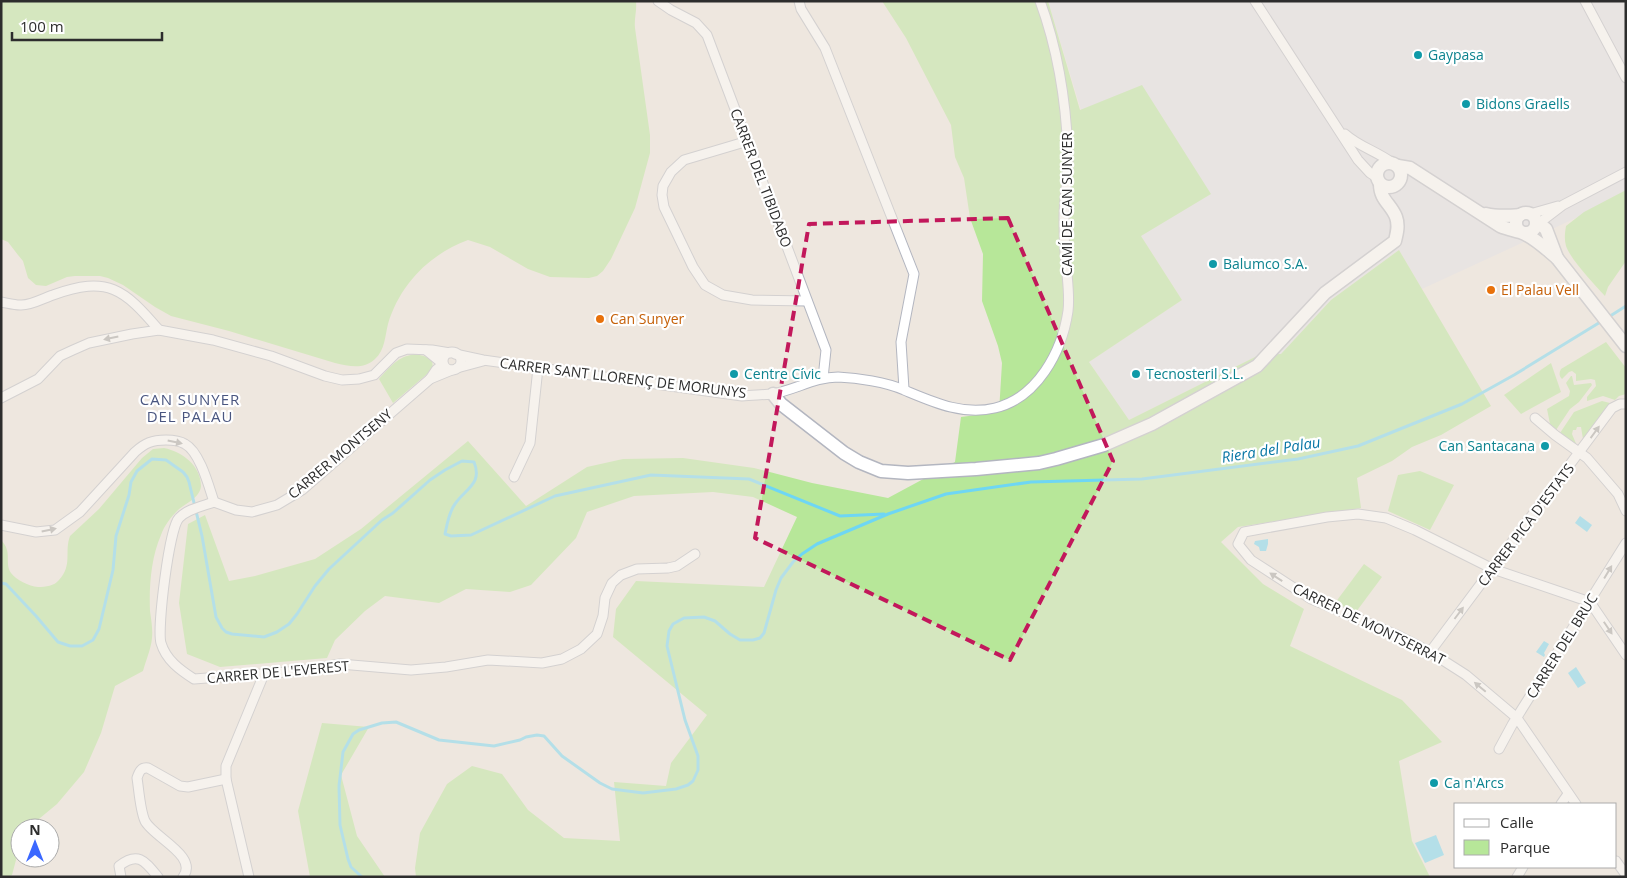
<svg xmlns="http://www.w3.org/2000/svg" width="1627" height="878" font-family="'Open Sans',sans-serif">
  <style>
    .industrial { fill: #e1dfe7 }
    .green { fill: #b7e799 }
    .water { fill: #6ed6f4 }
    .lines { fill: none; stroke-linecap: round; stroke-linejoin: round }
    .stream { stroke: #6ed6f4; stroke-width: 3 }
    .street-casing { stroke: #b3b6c0; stroke-width: 11 }
    .secondary-casing { stroke: #b3b6c0; stroke-width: 15 }
    .street { stroke: #fff; stroke-width: 9 }
    .secondary { stroke: #fff; stroke-width: 12 }
    .oneway { fill: #a0a0a0 }
    .marked { fill: none; stroke: #c2185b; stroke-width: 4; stroke-dasharray: 10 6; stroke-linejoin: round }
    .culture-dot { fill: #0f9aa8; stroke: #fff; stroke-width: 2 }
    .food-dot { fill: #e8710a; stroke: #fff; stroke-width: 2 }
    .labels { text-anchor: middle; stroke-width: 4.5; stroke-linejoin: round; paint-order: stroke }
    .culture-label { font-size: 14px; fill: #0d838f; stroke: #fff; text-anchor: start }
    .street-label { font-size: 14px; fill: #2d2d2d; stroke: #fff }
    .food-label { font-size: 14px; fill: #c56008; stroke: #fff; text-anchor: start }
    .neighbourhood-label { font-size: 15px; letter-spacing: 1px; fill: #4a5680; stroke: #fff }
    .water-label { font-size: 15px; font-style: italic; fill: #0876a5; stroke: #fff }
  </style>
  <rect width="100%" height="100%" fill="#eee7df"/>
  <path class="industrial" d="M 1048,1 L 1626,1 L 1626,195 L 1422,289 L 1399,250 L 1331,300 L 1281,354 L 1259,355 L 1129,420 L 1089,362 L 1182,300 L 1141,236 L 1081,110 Z"/>
  <g class="green">
    <path d="M 1,1 L 636,1 C 637,11 634,19 635,28 L 650,135 L 650,153 L 635,208 L 611,259 L 603,271 L 597,276 L 589,278 L 550,277 L 528,269 L 490,247 L 468,240 C 430,254 400,284 388,324 C 385,336 385,350 375,359 C 363,370 349,366 335,363 L 229,331 L 171,316 L 155,307 L 123,285 L 108,278 L 100,276 L 75,276 L 67,277 L 46,286 L 36,285 L 28,278 L 23,261 L 18,255 L 8,242 L 1,239 Z"/>
    <path d="M 882,1 L 1048,1 L 1080,110 L 1142,85 L 1211,194 L 1141,236 L 1182,300 L 1089,362 L 1129,420 L 1259,355 L 1281,354 L 1331,300 L 1399,250 L 1491,406 L 1441,435 L 1412,447 L 1392,461 L 1357,478 L 1361,508 L 1238,527 L 1221,542 L 1263,584 L 1304,609 L 1290,646 L 1402,700 L 1442,742 L 1399,761 L 1412,841 L 1430,877 L 416,877 L 415,868 L 420,833 L 447,784 L 472,766 L 502,774 L 528,810 L 564,838 L 620,841 L 614,782 L 666,786 L 671,763 L 707,715 L 613,637 L 616,609 L 636,581 L 764,587 L 797,517 L 753,497 L 713,492 L 634,496 L 587,512 L 576,538 L 531,585 L 510,592 L 466,589 L 439,603 L 385,596 L 365,611 L 335,640 L 327,658 L 220,667 L 187,654 L 179,603 L 188,524 L 205,515 L 229,581 L 255,576 L 315,559 L 361,529 L 468,441 L 526,506 L 587,467 L 623,459 L 683,458 L 754,468 L 812,483 L 888,498 L 955,462 L 961,417 L 999,412 L 1002,363 L 998,346 L 982,301 L 983,254 L 970,218 L 964,178 L 955,157 L 951,125 L 906,38 Z"/>
    <path d="M 1626,190 L 1626,261 L 1608,287 L 1605,296 C 1594,284 1571,260 1566,246 C 1564,239 1565,232 1566,226 L 1584,212 Z"/>
    <path d="M 1606,342 L 1626,368 L 1626,394 L 1619,396 L 1615,400 L 1603,396 L 1587,401 L 1587,397 L 1596,386 L 1595,380 L 1591,379 L 1576,381 L 1576,374 L 1572,371 L 1569,372 L 1562,379 C 1559,376 1559,373 1561,369 Z"/>
    <path d="M 415,354 L 424,356 L 432,360 L 433,369 L 393,403 L 379,379 C 391,366 397,357 415,354 Z"/>
    <path d="M 1551,363 L 1561,392 L 1521,414 L 1504,395 Z"/>
    <path d="M 1571,376 L 1572,376 L 1574,385 L 1591,383 L 1592,385 L 1579,402 L 1570,409 L 1556,430 L 1550,424 L 1547,409 L 1569,396 L 1570,391 L 1566,383 Z"/>
    <path d="M 1602,401 L 1610,403 L 1583,439 L 1581,427 L 1577,427 L 1576,430 L 1573,430 L 1572,434 L 1577,446 L 1560,433 L 1574,412 Z"/>
    <path d="M 164,448 C 183,452 201,466 201,486 C 200,498 186,503 178,510 C 171,517 164,526 161,535 C 151,558 149,586 150,611 C 151,619 153,629 152,638 C 151,649 146,660 143,671 L 115,686 L 101,733 L 84,772 L 57,804 L 28,828 L 20,828 L 20,845 L 12,875 L 8,877 L 1,877 L 1,540 C 13,552 4,562 11,573 C 16,580 29,586 38,587 C 46,587 54,586 59,580 C 73,565 64,552 70,536 L 99,509 L 142,458 L 153,449 Z"/>
    <path d="M 1420,471 L 1454,485 L 1430,530 L 1388,511 L 1398,475 Z"/>
    <path d="M 1364,564 L 1382,577 L 1356,612 L 1335,603 Z"/>
    <path d="M 322,723 L 369,727 L 341,775 L 357,836 L 385,877 L 310,877 L 298,811 Z"/>
  </g>
  <g class="water">
    <path d="M 1580,516 L 1592,525 L 1587,532 L 1575,523 Z"/>
    <path d="M 1268,539 L 1268,544 L 1266,551 L 1260,551 L 1259,547 L 1254,544 L 1255,541 Z"/>
    <path d="M 1544,641 L 1549,644 L 1544,653 L 1545,655 L 1544,657 L 1536,652 Z"/>
    <path d="M 1576,667 L 1586,683 L 1578,688 L 1568,673 Z"/>
    <path d="M 1436,835 L 1444,855 L 1425,863 L 1415,843 Z"/>
  </g>
  <g class="lines">
    <g class="stream">
      <path d="M 1607,318 L 1626,306"/>
      <path d="M 1,583 L 6,584 L 36,616 L 58,642 L 70,646 L 82,646 L 93,640 L 99,629 L 113,570 L 116,536 L 129,495 L 131,482 L 137,471 L 152,459 L 166,460 L 183,472 L 187,477 L 189,482 L 202,536 L 216,617 L 222,628 L 226,632 L 232,634 L 264,637 L 277,632 L 289,624 L 297,614 L 315,586 L 329,569 L 382,520 L 393,513 L 430,480 L 445,470 L 462,461 L 474,462 C 483,484 465,489 455,504 C 449,512 447,524 445,534 L 451,536 L 471,535 L 555,496 L 651,475 L 749,479 L 840,516 L 884,514"/>
      <path d="M 362,877 L 351,867 L 348,859 L 340,825 L 339,786 L 343,752 L 353,734 L 359,730 L 382,723 L 396,722 L 439,740 L 494,746 L 520,740 L 526,737 L 537,735 L 544,736 L 562,756 L 600,783 L 612,789 L 643,793 L 676,789 L 688,785 L 693,781 L 698,770 L 698,756 L 685,720 L 667,646 L 669,631 L 673,624 L 684,618 L 704,617 L 715,621 L 730,634 L 740,640 L 753,640 L 760,638 L 764,633 L 776,590 L 781,578 L 793,562 L 802,554 L 817,544 L 888,514 L 946,494 L 1031,482 L 1142,479 L 1298,459 L 1358,446 L 1462,404 L 1514,375 L 1602,321"/>
    </g>
    <defs>
      <g id="street">
        <path d="M 658,1 L 671,10 L 696,23 L 707,35 L 826,350 L 823,378"/>
        <path d="M 799,1 L 801,9 L 825,48 L 914,274 L 901,342 L 904,389"/>
        <path d="M 1255,1 L 1358,160 L 1370,173 L 1376,177"/>
        <path d="M 1585,1 L 1626,78"/>
        <path d="M 1345,134 C 1358,146 1376,151 1391,162"/>
        <path d="M 748,141 L 684,160 L 671,172 L 663,186 L 662,195 L 664,207 L 693,267 L 705,285 L 723,295 L 752,300 L 807,301"/>
        <path d="M 1530,214 L 1558,206"/>
        <path d="M 1537,222 L 1542,221 L 1563,205 L 1626,172"/>
        <path d="M 1,302 C 7,303 14,305 20,305 C 30,306 44,298 53,295 C 108,275 124,289 159,330"/>
        <path d="M 426,350 L 443,364 L 436,370 L 430,379"/>
        <circle cx="452" cy="361" r="9"/>
        <path d="M 455,354 L 483,360 L 742,396 C 752,395 762,395 772,394 C 795,390 815,377 838,377 C 858,378 886,382 904,390 C 933,402 963,416 995,408 C 1037,398 1062,352 1068,311 C 1070,295 1067,278 1066,262 C 1064,247 1064,232 1064,217 C 1064,196 1069,174 1068,153 C 1066,101 1058,50 1040,1"/>
        <path d="M 457,368 L 483,361"/>
        <path d="M 1,398 L 38,379 L 60,356 L 73,350 L 89,343 L 132,334 L 159,330 L 213,340 L 271,356 L 325,376 L 342,380 L 359,379 L 374,375 L 396,353 L 407,349 L 432,350 L 450,353"/>
        <path d="M 1535,418 L 1555,435 L 1587,458 L 1618,494 L 1626,511"/>
        <path d="M 514,477 L 530,443 L 538,368"/>
        <path d="M 214,502 C 203,506 187,509 179,518 C 169,528 157,629 161,643 C 166,660 180,670 194,679 L 299,671 L 340,664 L 411,670 L 446,667 L 488,660 L 542,663 L 562,659 L 581,649 L 597,634 L 603,616 L 605,598 L 612,583 L 621,575 L 637,569 L 668,568 L 677,566 L 695,554"/>
        <path d="M 214,502 L 236,510 L 252,512 L 277,505 L 302,490 L 430,379 L 452,370"/>
        <path d="M 1,525 L 36,532 L 55,530 L 80,512 L 135,452 C 145,443 152,440 166,440 C 171,440 180,441 185,444 C 200,452 209,487 214,502"/>
        <path d="M 1430,652 L 1612,408 L 1620,404 L 1626,404"/>
        <path d="M 1499,749 L 1512,725 L 1626,543"/>
        <path d="M 1561,804 L 1568,794"/>
        <path d="M 1576,804 L 1517,718 L 1466,675 L 1430,652 L 1397,635 L 1311,599 L 1251,560 L 1238,544 L 1244,532 L 1327,517 L 1358,514 L 1386,518 L 1415,530 L 1493,569 L 1590,602 L 1626,655"/>
        <path d="M 1616,861 L 1626,875"/>
        <path d="M 121,877 L 119,866 C 138,851 145,861 158,877"/>
        <path d="M 183,877 C 199,856 153,837 145,821 C 140,810 139,790 137,778 C 139,772 141,767 148,768 L 180,786 L 188,787 L 226,779"/>
        <path d="M 249,877 L 226,779 L 226,766 L 264,674"/>
        <path d="M 1517,877 L 1523,867"/>
      </g>
      <g id="secondary">
        <circle cx="1389" cy="175" r="12"/>
        <path d="M 1398,166 L 1410,168 L 1500,226 C 1507,229 1513,230 1520,232 C 1533,236 1546,249 1557,258 L 1626,346"/>
        <circle cx="1526" cy="223" r="10"/>
        <path d="M 1486,214 C 1498,217 1508,216 1520,215"/>
        <path d="M 1537,222 L 1546,229 L 1557,258"/>
        <path d="M 773,394 L 781,404 L 844,453 L 859,462 L 881,471 L 908,473 L 976,469 L 1039,463 L 1056,459 L 1104,445 L 1152,424 L 1257,366 L 1325,293 L 1395,241 C 1397,233 1399,225 1396,217 C 1391,204 1380,200 1380,184"/>
      </g>
    </defs>
    <use href="#street" class="street-casing"/>
    <use href="#secondary" class="secondary-casing"/>
    <use href="#street" class="street"/>
    <use href="#secondary" class="secondary"/>
  </g>
  <defs><path id="oneway-solid" d="M-6-.8H1V-3.2L6.5 0L1 3.2V.8H-6Z" transform="scale(1.25)"/></defs>
  <g class="oneway">
    <use href="#oneway-solid" transform="translate(111 338) rotate(168)"/>
    <use href="#oneway-solid" transform="translate(1595 432) rotate(-54)"/>
    <use href="#oneway-solid" transform="translate(175 442) rotate(12)"/>
    <use href="#oneway-solid" transform="translate(49 530) rotate(-12)"/>
    <use href="#oneway-solid" transform="translate(1608 572) rotate(-59)"/>
    <use href="#oneway-solid" transform="translate(1276 577) rotate(-147)"/>
    <use href="#oneway-solid" transform="translate(1459 613) rotate(-53)"/>
    <use href="#oneway-solid" transform="translate(1608 628) rotate(56)"/>
    <use href="#oneway-solid" transform="translate(1480 687) rotate(-140)"/>
  </g>
  <path d="M0 0H1627V878H0ZM 1008,218 L 1113,461 L 1010,660 L 755,538 L 809,224 Z" fill="#eee7df" fill-opacity=".55" fill-rule="evenodd"/>
  <path class="marked" d="M 1008,218 L 1113,461 L 1010,660 L 755,538 L 809,224 Z"/>
  <g class="culture-dot">
    <circle cx="1418" cy="55" r="5"/>
    <circle cx="1466" cy="104" r="5"/>
    <circle cx="1213" cy="264" r="5"/>
    <circle cx="734" cy="374" r="5"/>
    <circle cx="1136" cy="374" r="5"/>
    <circle cx="1545" cy="446" r="5"/>
    <circle cx="1434" cy="783" r="5"/>
  </g>
  <g class="food-dot">
    <circle cx="1491" cy="290" r="5"/>
    <circle cx="600" cy="319" r="5"/>
  </g>
  <g class="labels">
    <g class="culture-label">
      <text x="1428" y="60">Gaypasa</text>
      <text x="1476" y="109">Bidons Graells</text>
      <text x="1223" y="269">Balumco S.A.</text>
      <text x="744" y="379">Centre Cívic</text>
      <text x="1146" y="379">Tecnosteril S.L.</text>
      <text x="1535" y="451" text-anchor="end">Can Santacana</text>
      <text x="1444" y="788">Ca n'Arcs</text>
    </g>
    <g class="street-label">
      <text transform="translate(761 178) rotate(69)" y="5">CARRER DEL TIBIDABO</text>
      <text transform="translate(1067 204) rotate(-90)" y="5">CAMÍ DE CAN SUNYER</text>
      <text transform="translate(623 378) rotate(7)" y="5">CARRER SANT LLORENÇ DE MORUNYS</text>
      <text transform="translate(340 454) rotate(-40)" y="5">CARRER MONTSENY</text>
      <text transform="translate(1526 525) rotate(-53)" y="5">CARRER PICA D'ESTATS</text>
      <text transform="translate(1369 624) rotate(26)" y="5">CARRER DE MONTSERRAT</text>
      <text transform="translate(1562 646) rotate(-58)" y="5">CARRER DEL BRUC</text>
      <text transform="translate(278 672) rotate(-5)" y="5">CARRER DE L'EVEREST</text>
    </g>
    <g class="food-label">
      <text x="1501" y="295">El Palau Vell</text>
      <text x="610" y="324">Can Sunyer</text>
    </g>
    <g class="neighbourhood-label">
      <text x="190" y="405">CAN SUNYER<tspan x="190" dy="17">DEL PALAU</tspan></text>
    </g>
    <g class="water-label">
      <text transform="translate(1271 450) rotate(-9)" y="5">Riera del Palau</text>
    </g>
  </g>
  <rect width="1627" height="878" fill="none" stroke="#2d2d2d" stroke-width="5"/>
  <rect x="1454" y="803" width="162" height="65" fill="#ffffff" stroke="#ababab"/>
  <rect x="1464" y="819" width="25" height="8" fill="#ffffff" stroke="#ababab"/>
  <text x="1500" y="828" font-size="15" fill="#2d2d2d">Calle</text>
  <rect x="1464" y="840" width="25" height="15" fill="#b7e799" stroke="#ababab"/>
  <text x="1500" y="853" font-size="15" fill="#2d2d2d">Parque</text>
  <g transform="translate(35 843)"><circle r="24" fill="#ffffff" stroke="#ababab"/>
  <path d="M0-4L9 19L0 12L-9 19Z" fill="#3b68ff"/>
  <text y="-8" font-size="14" font-weight="bold" text-anchor="middle" fill="#2d2d2d">N</text>
  </g>
  <path d="M12 32v8h150v-8" fill="none" stroke="#2d2d2d" stroke-width="2.5"/>
  <text x="20" y="32" font-size="15" fill="#2d2d2d" stroke="#ffffff" stroke-width="4" paint-order="stroke">100 m</text>
</svg>
